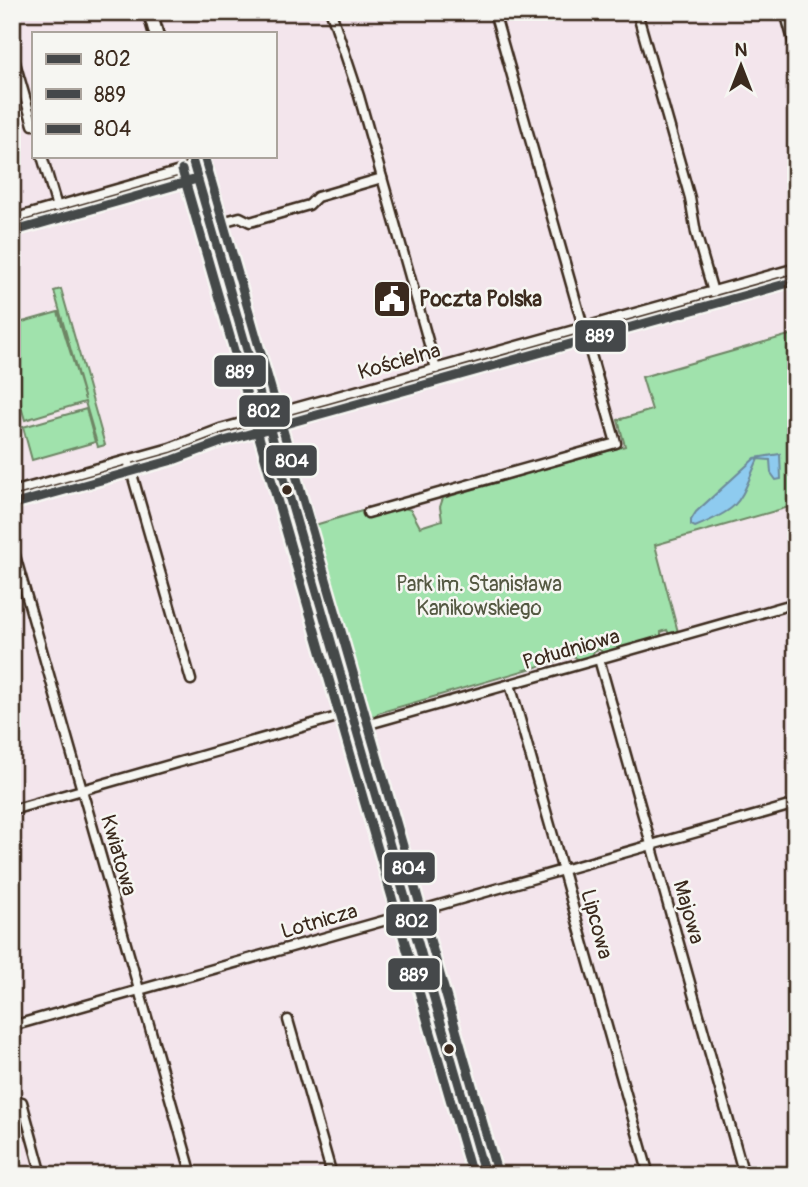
<svg xmlns="http://www.w3.org/2000/svg" width="808" height="1187" font-family="Pangolin,sans-serif">
  <style>
    .green { fill: #a0e2ac; stroke: #6e8665; stroke-width: 2 }
    .water { fill: #8ecbef; stroke: #6d8b9b; stroke-width: 2 }
    .lines { fill: none; stroke-linecap: round; stroke-linejoin: round }
    .street-casing { stroke: #3b2a1e; stroke-width: 13 }
    .secondary-casing { stroke: #3b2a1e; stroke-width: 18 }
    .street { stroke: #f6f6f2; stroke-width: 8 }
    .secondary { stroke: #f6f6f2; stroke-width: 12 }
    .bus-1-casing { stroke: #f6f6f2; stroke-width: 14 }
    .bus-2-casing { stroke: #f6f6f2; stroke-width: 14 }
    .bus-3-casing { stroke: #f6f6f2; stroke-width: 14 }
    .bus-1 { stroke: #45484a; stroke-width: 9 }
    .bus-2 { stroke: #45484a; stroke-width: 9 }
    .bus-3 { stroke: #45484a; stroke-width: 9 }
    .bus-dot { fill: #3b2a1e; stroke: #f6f6f2; stroke-width: 2.5 }
    .labels { text-anchor: middle; stroke-width: 5; stroke-linejoin: round; paint-order: stroke }
    .poi-label { font-size: 21px; font-weight: bold; fill: #3b2a1e; stroke: #f6f6f2; text-anchor: start }
    .street-label { font-size: 21px; fill: #3b2a1e; stroke: #f6f6f2 }
    .park-label { font-size: 21px; fill: #545842; stroke: #f6f6f2 }
    .line-badge { stroke: #f6f6f2; stroke-width: 2.5 }
    .badge-label { font-size: 19px; text-anchor: middle; font-weight: bold; fill: #fff }
  </style>
  <rect width="100%" height="100%" fill="#f3e5ec"/>
  <filter id="ink" filterUnits="userSpaceOnUse"><feTurbulence type="fractalNoise" baseFrequency=".0143" numOctaves="2"/><feDisplacementMap in="SourceGraphic" scale="14" xChannelSelector="R" yChannelSelector="G"/><feConvolveMatrix kernelMatrix="1 2 1 2 8 2 1 2 1" color-interpolation-filters="sRGB"/></filter>
  <g filter="url(#ink)">
    <g class="green">
      <path d="M 61,289 L 105,445 L 98,447 L 85,402 L 25,420 L 12,377 L 12,325 L 58,312 L 85,400 L 54,291 Z"/>
      <path d="M 796,333 L 796,505 L 655,545 L 678,632 L 669,634 L 667,630 L 661,632 L 661,637 L 603,653 L 599,649 L 594,651 L 592,656 L 578,660 L 574,656 L 560,658 L 560,660 L 378,713 L 376,716 L 369,715 L 315,525 L 365,510 L 368,517 L 401,507 L 411,510 L 420,527 L 442,520 L 440,507 L 443,498 L 625,446 L 618,420 L 652,410 L 642,377 Z"/>
      <path d="M 86,409 L 95,442 L 32,460 L 23,427 Z"/>
    </g>
    <path class="water" d="M 780,454 L 781,479 L 776,480 L 771,473 L 770,460 L 758,459 C 738,504 743,507 695,527 L 691,525 L 691,520 L 696,512 L 755,458 Z"/>
    <g class="lines">
      <defs>
        <g id="street">
          <path d="M 331,12 L 359,96 L 436,369"/>
          <path d="M 637,12 L 690,198 L 696,233 L 713,292"/>
          <path d="M 785,12 L 796,51"/>
          <path d="M 12,52 L 33,125"/>
          <path d="M 42,156 L 57,207"/>
          <path d="M 12,219 L 194,167"/>
          <path d="M 211,225 L 240,217 L 250,222 L 309,205 L 317,197 L 382,178"/>
          <path d="M 128,460 L 191,680"/>
          <path d="M 12,492 L 170,448 L 220,429 L 796,268"/>
          <path d="M 368,513 L 616,443 L 494,12"/>
          <path d="M 12,545 L 192,1175"/>
          <path d="M 599,659 L 744,1175"/>
          <path d="M 510,684 L 649,1175"/>
          <path d="M 355,728 L 796,603"/>
          <path d="M 12,810 L 351,713"/>
          <path d="M 288,1020 L 332,1175"/>
          <path d="M 12,1026 L 796,804"/>
          <path d="M 22,1102 L 42,1175"/>
        </g>
        <g id="secondary">
          <path d="M 150,12 L 156,33"/>
          <path d="M 191,156 L 485,1175"/>
        </g>
      </defs>
      <use href="#street" class="street-casing"/>
      <use href="#secondary" class="secondary-casing"/>
      <use href="#street" class="street"/>
      <use href="#secondary" class="secondary"/>
      <defs>
        <path id="bus-1" d="M 191,156 L 485,1175"/>
        <g id="bus-2">
          <path d="M 182,170 L 472,1175"/>
          <path d="M 15,231 L 197,179"/>
          <path d="M 15,504 L 173,460 L 224,441 L 796,281"/>
        </g>
        <path id="bus-3" d="M 204,156 L 497,1172"/>
      </defs>
      <use href="#bus-1" class="bus-1-casing"/>
      <use href="#bus-2" class="bus-2-casing"/>
      <use href="#bus-3" class="bus-3-casing"/>
      <use href="#bus-1" class="bus-1"/>
      <use href="#bus-2" class="bus-2"/>
      <use href="#bus-3" class="bus-3"/>
    </g>
  </g>
  <defs>
    <symbol id="civic-square" viewBox="-11 -11 22 22"><rect x="-9" y="-9" width="18" height="18" rx="4" fill="#3b2a1e" stroke="#f6f6f2"/><path d="M-.6-6.5H3V-4.5H.6V-3L4-1V1h2V6H-6V1h2V-1L-.6-3ZM-1.2 2.5V6h2.4V2.5Z" fill="#fff"/></symbol>
  </defs>
  <g fill-rule="evenodd">
    <use href="#civic-square" x="370" y="277" width="44" height="44"/>
  </g>
  <g class="bus-dot">
    <circle cx="287" cy="490" r="6"/>
    <circle cx="449" cy="1049" r="6"/>
  </g>
  <g class="labels">
    <g class="poi-label">
      <text x="419" y="306">Poczta Polska</text>
    </g>
    <g class="street-label">
      <text transform="translate(399 361) rotate(-16)" y="7">Kościelna</text>
      <text transform="translate(571 649) rotate(-16)" y="7">Południowa</text>
      <text transform="translate(119 855) rotate(74)" y="7">Kwiatowa</text>
      <text transform="translate(689 912) rotate(74)" y="7">Majowa</text>
      <text transform="translate(319 921) rotate(-16)" y="7">Lotnicza</text>
      <text transform="translate(597 924) rotate(75)" y="7">Lipcowa</text>
    </g>
    <g class="park-label">
      <text x="479" y="591">Park im. Stanisława<tspan x="479" dy="24">Kanikowskiego</tspan></text>
    </g>
  </g>
  <g class="line-badge">
    <rect x="574" y="319" width="53" height="34" rx="7" fill="#45484a"/>
    <rect x="213" y="354" width="54" height="34" rx="7" fill="#45484a"/>
    <rect x="238" y="394" width="53" height="34" rx="7" fill="#45484a"/>
    <rect x="265" y="444" width="53" height="33" rx="7" fill="#45484a"/>
    <rect x="383" y="851" width="53" height="33" rx="7" fill="#45484a"/>
    <rect x="385" y="903" width="53" height="34" rx="7" fill="#45484a"/>
    <rect x="387" y="957" width="54" height="34" rx="7" fill="#45484a"/>
  </g>
  <g class="badge-label">
    <text x="600" y="342">889</text>
    <text x="240" y="378">889</text>
    <text x="264" y="417">802</text>
    <text x="292" y="467">804</text>
    <text x="409" y="874">804</text>
    <text x="412" y="927">802</text>
    <text x="414" y="981">889</text>
  </g>
  <rect width="808" height="1187" fill="none" stroke="#f6f6f2" stroke-width="42"/>
  <rect x="21" y="21" width="766" height="1145" fill="none" stroke="#3b2a1e" stroke-width="2.5" filter="url(#ink)"/>
  <rect x="32" y="32" width="245" height="126" fill="#f6f6f2" stroke="#aba49d" stroke-width="2"/>
  <rect x="46" y="54" width="35" height="10" fill="#45484a" stroke="#aba49d" stroke-width="2"/>
  <text x="94" y="66" font-size="21" fill="#3b2a1e">802</text>
  <rect x="46" y="89" width="35" height="10" fill="#45484a" stroke="#aba49d" stroke-width="2"/>
  <text x="94" y="102" font-size="21" fill="#3b2a1e">889</text>
  <rect x="46" y="124" width="35" height="10" fill="#45484a" stroke="#aba49d" stroke-width="2"/>
  <text x="94" y="136" font-size="21" fill="#3b2a1e">804</text>
  <g transform="translate(741 66)" stroke="#f6f6f2" stroke-width="5" paint-order="stroke">
  <path d="M0-5L12 26L0 18L-12 26Z" fill="#3b2a1e"/>
  <text y="-10" font-size="19" font-weight="bold" text-anchor="middle" fill="#3b2a1e">N</text>
  </g>
</svg>
